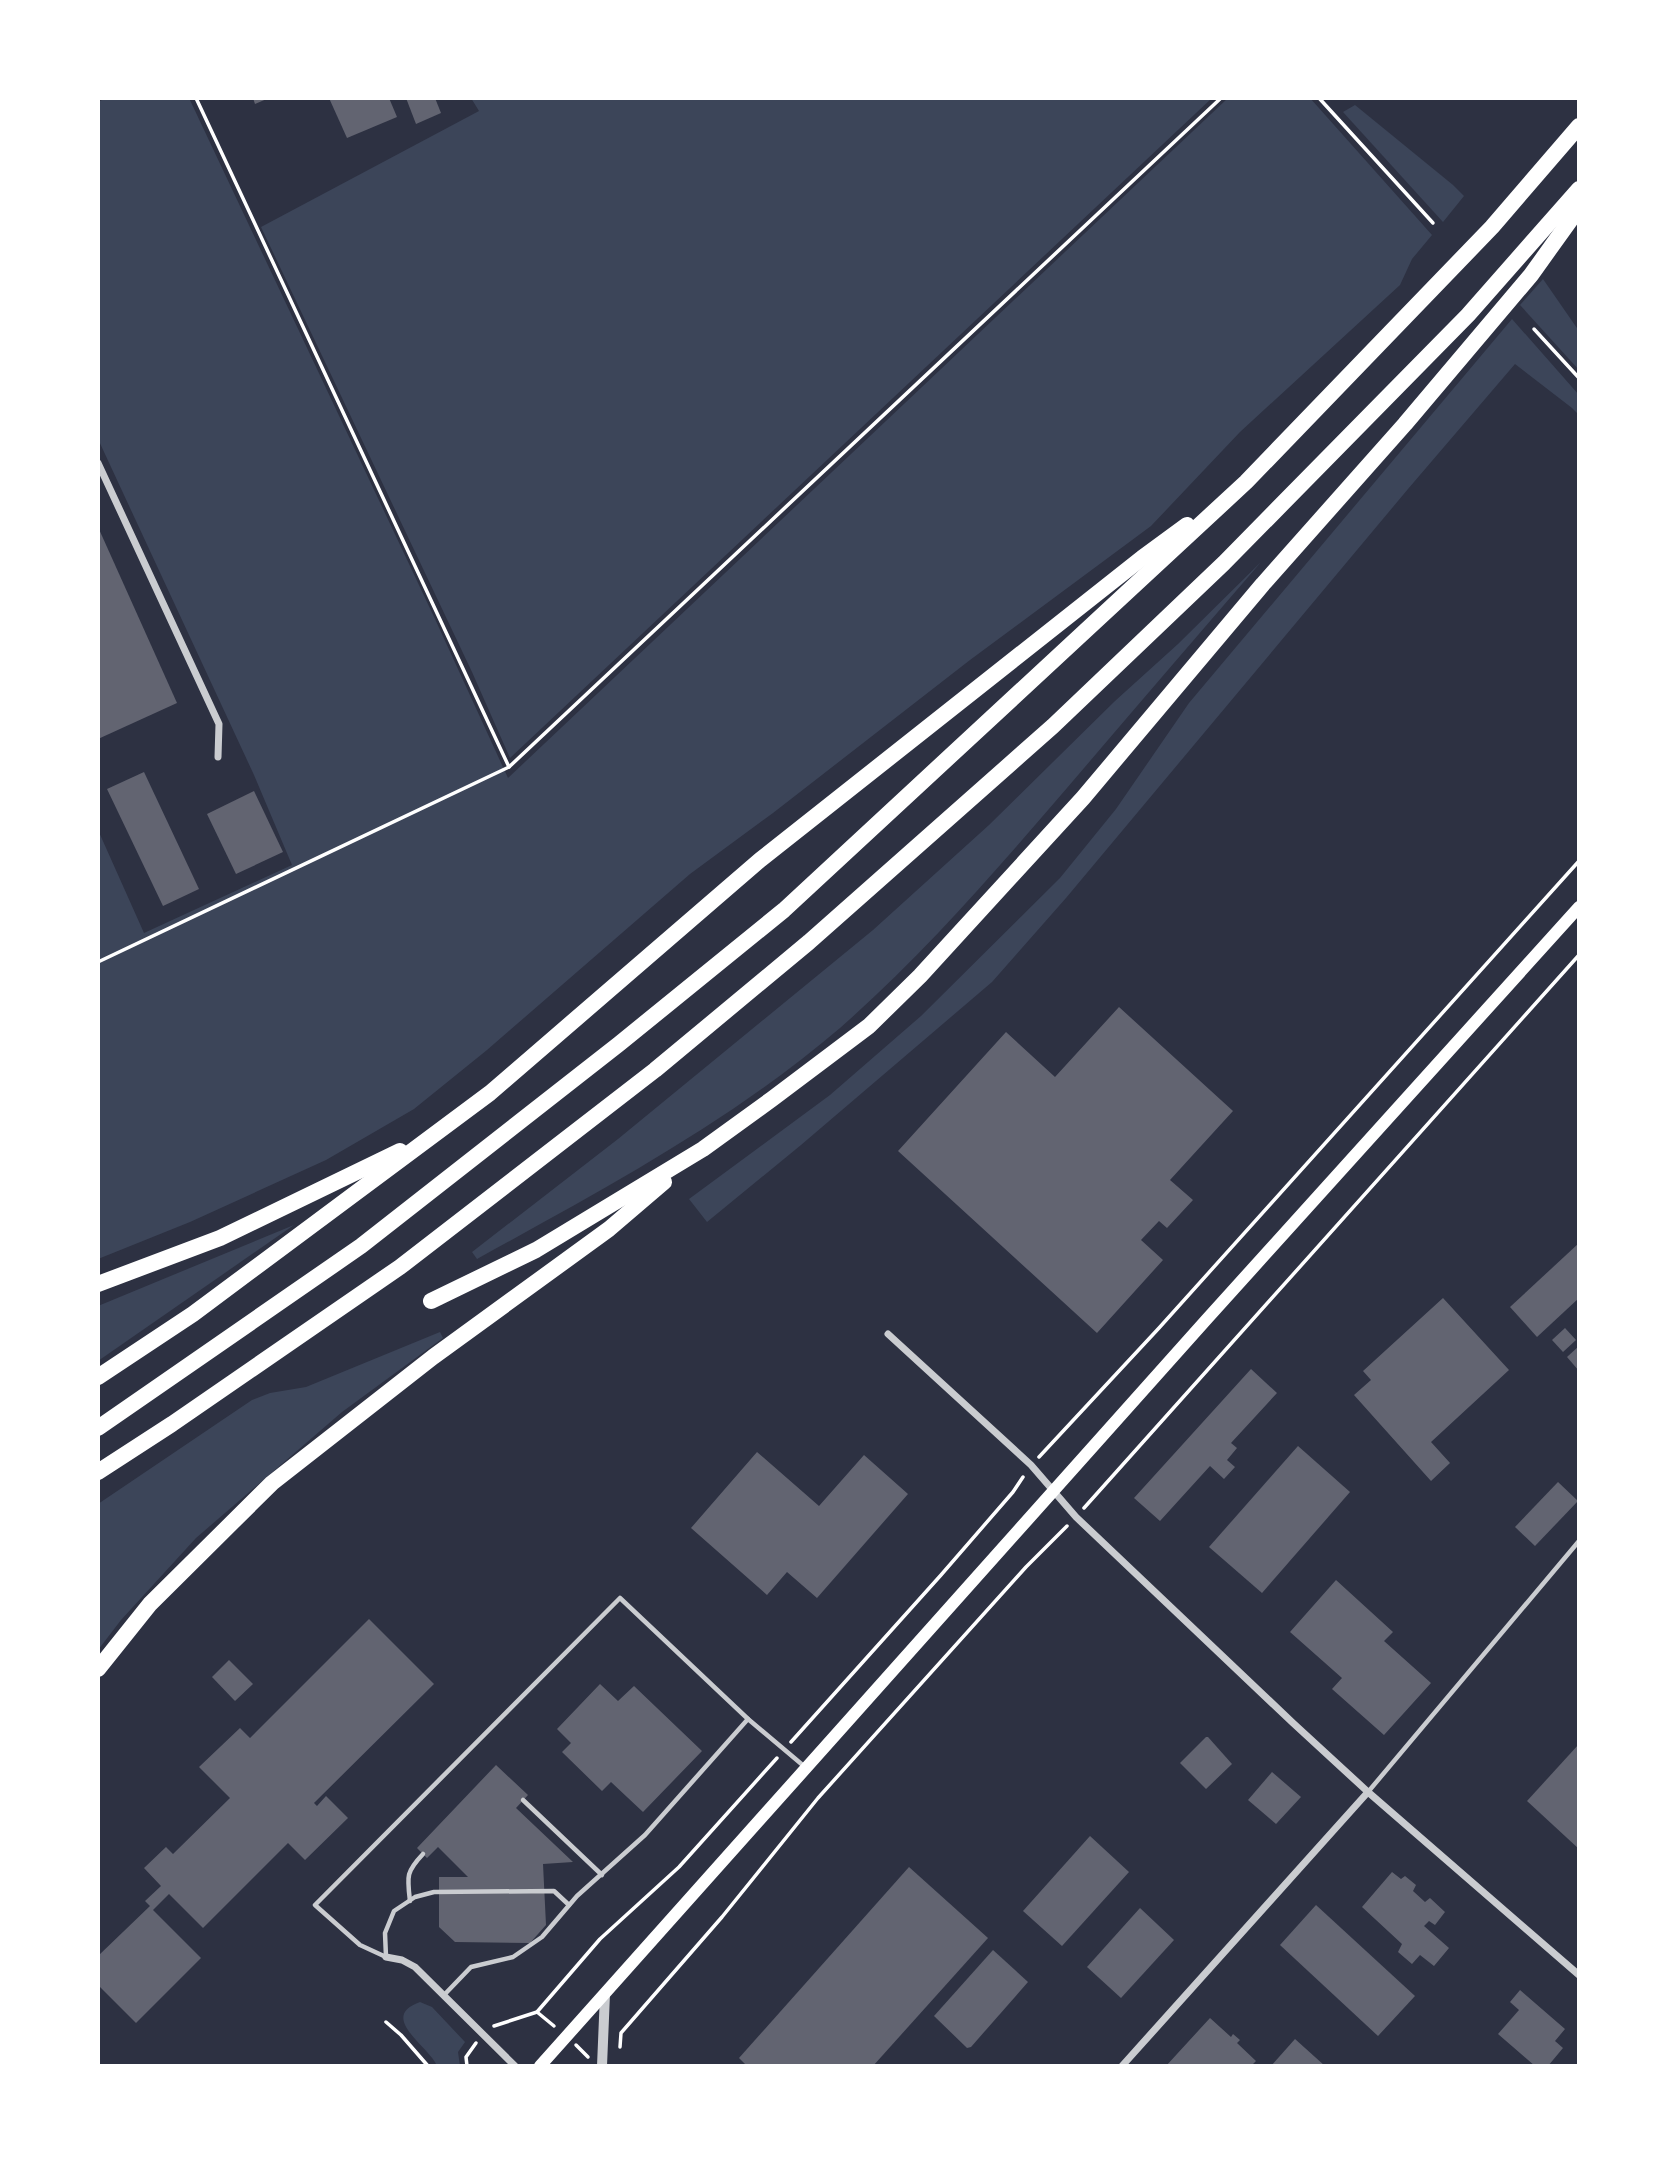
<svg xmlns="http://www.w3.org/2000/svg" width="1677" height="2164" font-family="'Asap Condensed',sans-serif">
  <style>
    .green { fill: #3c4559 }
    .building { fill: #626471 }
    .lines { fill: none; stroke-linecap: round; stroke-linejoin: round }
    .path { stroke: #fff; stroke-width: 3.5 }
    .service { stroke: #caccd0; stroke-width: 4.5 }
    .minor { stroke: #caccd0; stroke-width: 7 }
    .tertiary { stroke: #caccd0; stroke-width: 10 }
    .secondary { stroke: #fff; stroke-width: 12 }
    .motorway { stroke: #fff; stroke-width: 16 }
  </style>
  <rect width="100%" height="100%" fill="#2d3142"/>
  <g class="green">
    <path d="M 106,98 L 189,98 L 435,619 L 508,778 L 1228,98 L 1310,98 L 1432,235 L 1412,259 L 1400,285 L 1240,432 L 1151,526 L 970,660 L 773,813 L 690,874 L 487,1050 L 414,1109 L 326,1160 L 190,1222 L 98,1259 L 98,830 L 144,933 L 292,865 L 254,775 L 98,439 L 98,102 Z"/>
    <path d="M 471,98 L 1212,98 L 510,758 L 472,672 L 261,227 L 479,111 Z"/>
    <path d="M 1355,105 L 1453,185 L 1464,196 L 1443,222 L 1343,112 Z"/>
    <path d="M 1543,279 L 1579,331 L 1579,370 L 1520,305 Z"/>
    <path d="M 1512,319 L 1579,395 L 1579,415 L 1572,408 L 1515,364 L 1408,489 L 1066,898 L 992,982 L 801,1145 L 707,1222 L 689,1199 L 830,1095 L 921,1016 L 1060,878 L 1116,809 L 1189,703 Z"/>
    <path d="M 1261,562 C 1196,637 1131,713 1067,788 C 995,872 923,955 840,1028 C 730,1122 602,1190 477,1259 L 472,1252 L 618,1139 L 873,930 L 989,825 L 1115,701 L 1178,644 Z"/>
    <path d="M 294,1225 L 98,1361 L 98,1306 Z"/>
    <path d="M 440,1332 L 443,1338 L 342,1412 L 196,1538 L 121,1620 L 98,1650 L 98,1504 L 252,1400 L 270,1393 L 306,1387 Z"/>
    <path d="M 420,2002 L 432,2007 L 465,2042 L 458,2052 L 460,2066 L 437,2066 C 430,2047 377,2017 420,2002 Z"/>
  </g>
  <g class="building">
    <path d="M 253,98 L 269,98 L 255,104 Z"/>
    <path d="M 329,98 L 389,98 L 397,117 L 347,138 Z"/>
    <path d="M 406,98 L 435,98 L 441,113 L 416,124 Z"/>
    <path d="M 98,527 L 177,703 L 98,739 Z"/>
    <path d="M 144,772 L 199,889 L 163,906 L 107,789 Z"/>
    <path d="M 254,791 L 283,852 L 236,874 L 207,814 Z"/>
    <path d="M 1119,1007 L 1233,1111 L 1170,1180 L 1193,1200 L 1167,1228 L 1159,1221 L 1141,1240 L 1163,1260 L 1097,1333 L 898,1151 L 1006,1032 L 1055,1077 Z"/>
    <path d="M 1579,1243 L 1579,1298 L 1537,1337 L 1510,1307 Z"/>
    <path d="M 1443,1298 L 1509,1370 L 1431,1442 L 1450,1463 L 1431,1481 L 1354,1395 L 1371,1380 L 1363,1371 Z"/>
    <path d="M 1565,1328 L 1576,1340 L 1563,1352 L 1552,1340 Z"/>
    <path d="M 1579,1346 L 1579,1371 L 1567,1357 Z"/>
    <path d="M 1251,1369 L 1277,1393 L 1231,1443 L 1237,1448 L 1227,1460 L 1235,1467 L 1224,1479 L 1210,1466 L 1160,1521 L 1134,1498 Z"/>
    <path d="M 1298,1446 L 1350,1492 L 1262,1593 L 1209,1547 Z"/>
    <path d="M 757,1452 L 819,1506 L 864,1455 L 908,1494 L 817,1598 L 787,1572 L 767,1595 L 691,1528 Z"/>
    <path d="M 1558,1482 L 1578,1501 L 1535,1546 L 1515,1527 Z"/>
    <path d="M 1336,1580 L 1393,1632 L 1384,1641 L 1431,1683 L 1384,1735 L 1332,1689 L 1342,1678 L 1290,1632 Z"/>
    <path d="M 369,1619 L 434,1684 L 314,1803 L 317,1806 L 326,1796 L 348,1818 L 305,1860 L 288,1843 L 203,1928 L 169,1894 L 153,1910 L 201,1958 L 136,2023 L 98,1985 L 98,1956 L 150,1906 L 145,1901 L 161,1886 L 144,1868 L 166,1847 L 173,1854 L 230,1798 L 199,1767 L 240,1728 L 250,1738 Z"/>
    <path d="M 229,1660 L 253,1684 L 235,1701 L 212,1677 Z"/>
    <path d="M 600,1684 L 618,1701 L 634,1686 L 702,1751 L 643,1812 L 611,1782 L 602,1791 L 562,1752 L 571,1743 L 557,1729 Z"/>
    <path d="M 1206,1737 L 1208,1737 L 1232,1764 L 1206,1789 L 1180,1763 Z"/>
    <path d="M 1579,1744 L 1579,1849 L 1527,1801 Z"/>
    <path d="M 496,1765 L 528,1795 L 516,1808 L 573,1862 L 543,1864 L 546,1925 L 530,1943 L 455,1942 L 439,1927 L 439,1877 L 468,1877 L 438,1847 L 427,1858 L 417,1848 Z"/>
    <path d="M 1272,1772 L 1301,1797 L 1276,1824 L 1248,1800 Z"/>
    <path d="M 1090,1836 L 1129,1872 L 1062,1946 L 1023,1911 Z"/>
    <path d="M 909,1867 L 988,1938 L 873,2066 L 747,2066 L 739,2058 Z"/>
    <path d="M 1392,1872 L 1401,1879 L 1405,1876 L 1416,1885 L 1413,1891 L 1425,1902 L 1430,1898 L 1445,1912 L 1435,1925 L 1429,1921 L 1424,1926 L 1449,1948 L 1434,1966 L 1420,1955 L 1412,1964 L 1398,1952 L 1402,1944 L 1362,1907 Z"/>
    <path d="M 1316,1905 L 1415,1996 L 1378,2036 L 1280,1945 Z"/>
    <path d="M 1140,1908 L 1174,1940 L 1121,1998 L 1087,1967 Z"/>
    <path d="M 993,1950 L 1028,1982 L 971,2047 L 967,2048 L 934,2016 Z"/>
    <path d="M 1520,1990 L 1565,2029 L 1555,2041 L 1563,2048 L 1548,2066 L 1535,2066 L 1498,2034 L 1519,2010 L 1510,2002 Z"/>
    <path d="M 1210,2018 L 1231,2037 L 1233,2034 L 1240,2040 L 1237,2043 L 1256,2061 L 1251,2066 L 1166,2066 Z"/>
    <path d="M 1295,2039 L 1325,2066 L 1271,2066 Z"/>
  </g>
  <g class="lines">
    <g class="path">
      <path d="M 196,98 L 509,767"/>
      <path d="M 1319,98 L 1433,223"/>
      <path d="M 1534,329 L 1579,378"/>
      <path d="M 98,962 L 509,767 L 1221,98"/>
      <path d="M 1039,1457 L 1159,1328 L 1579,861"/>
      <path d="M 1084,1508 L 1579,955"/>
      <path d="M 791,1742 L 941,1575 L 1013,1492 L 1023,1477"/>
      <path d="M 537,2012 L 554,2026"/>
      <path d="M 386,2022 L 401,2035 L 428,2066"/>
      <path d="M 494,2026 L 537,2012 L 600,1939 L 679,1867 L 777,1758"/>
      <path d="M 576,2045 L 588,2057"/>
      <path d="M 620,2047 L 621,2033 L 722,1917 L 818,1798 L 1026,1567 L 1067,1526"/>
      <path d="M 467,2066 L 466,2057 L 476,2043"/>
    </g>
    <g class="service">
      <path d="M 1368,1792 L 1579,1541"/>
      <path d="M 523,1800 L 602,1875"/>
      <path d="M 410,1901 C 407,1876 406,1872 423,1854"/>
      <path d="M 569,1905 L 554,1891 L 434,1892 L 415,1897 L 394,1911 L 385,1933 L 386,1957 L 360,1945 L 315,1905 L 620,1598 L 748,1719 L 805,1767"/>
      <path d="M 445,1994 L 471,1967 L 513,1957 L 542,1937 L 577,1896 L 645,1835 L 748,1719"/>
    </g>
    <g class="minor">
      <path d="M 98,463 L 219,724 L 218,757"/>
      <path d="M 888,1334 L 1031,1465 L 1076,1517 L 1293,1723 L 1368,1792 L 1579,1975"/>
      <path d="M 386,1957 L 402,1960 L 415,1967 L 515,2066"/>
      <path d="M 1122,2066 L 1368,1792"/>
    </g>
    <path class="tertiary" d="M 602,2066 L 605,1994"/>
    <path class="secondary" d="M 540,2066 L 1206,1320 L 1579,907"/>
    <g class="motorway">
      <path d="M 98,1284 L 220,1238 L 400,1151"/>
      <path d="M 431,1301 L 536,1250 L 703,1149 L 772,1099 L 869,1026 L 920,976 L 1083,798 L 1263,584 L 1405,424 L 1531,275 L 1579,208"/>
      <path d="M 98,1377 L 193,1314 L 490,1093 L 760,860 L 1142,558 L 1187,525"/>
      <path d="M 98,1428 L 361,1246 L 619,1044 L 784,910 L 1246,482 L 1492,227 L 1579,126"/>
      <path d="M 98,1472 L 172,1424 L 400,1267 L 655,1070 L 809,942 L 1053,726 L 1224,563 L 1468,315 L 1579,189"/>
      <path d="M 98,1669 L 150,1604 L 272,1483 L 433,1357 L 609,1229 L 664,1182"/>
    </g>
  </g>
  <rect width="1677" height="2164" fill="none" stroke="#ffffff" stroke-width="200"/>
</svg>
